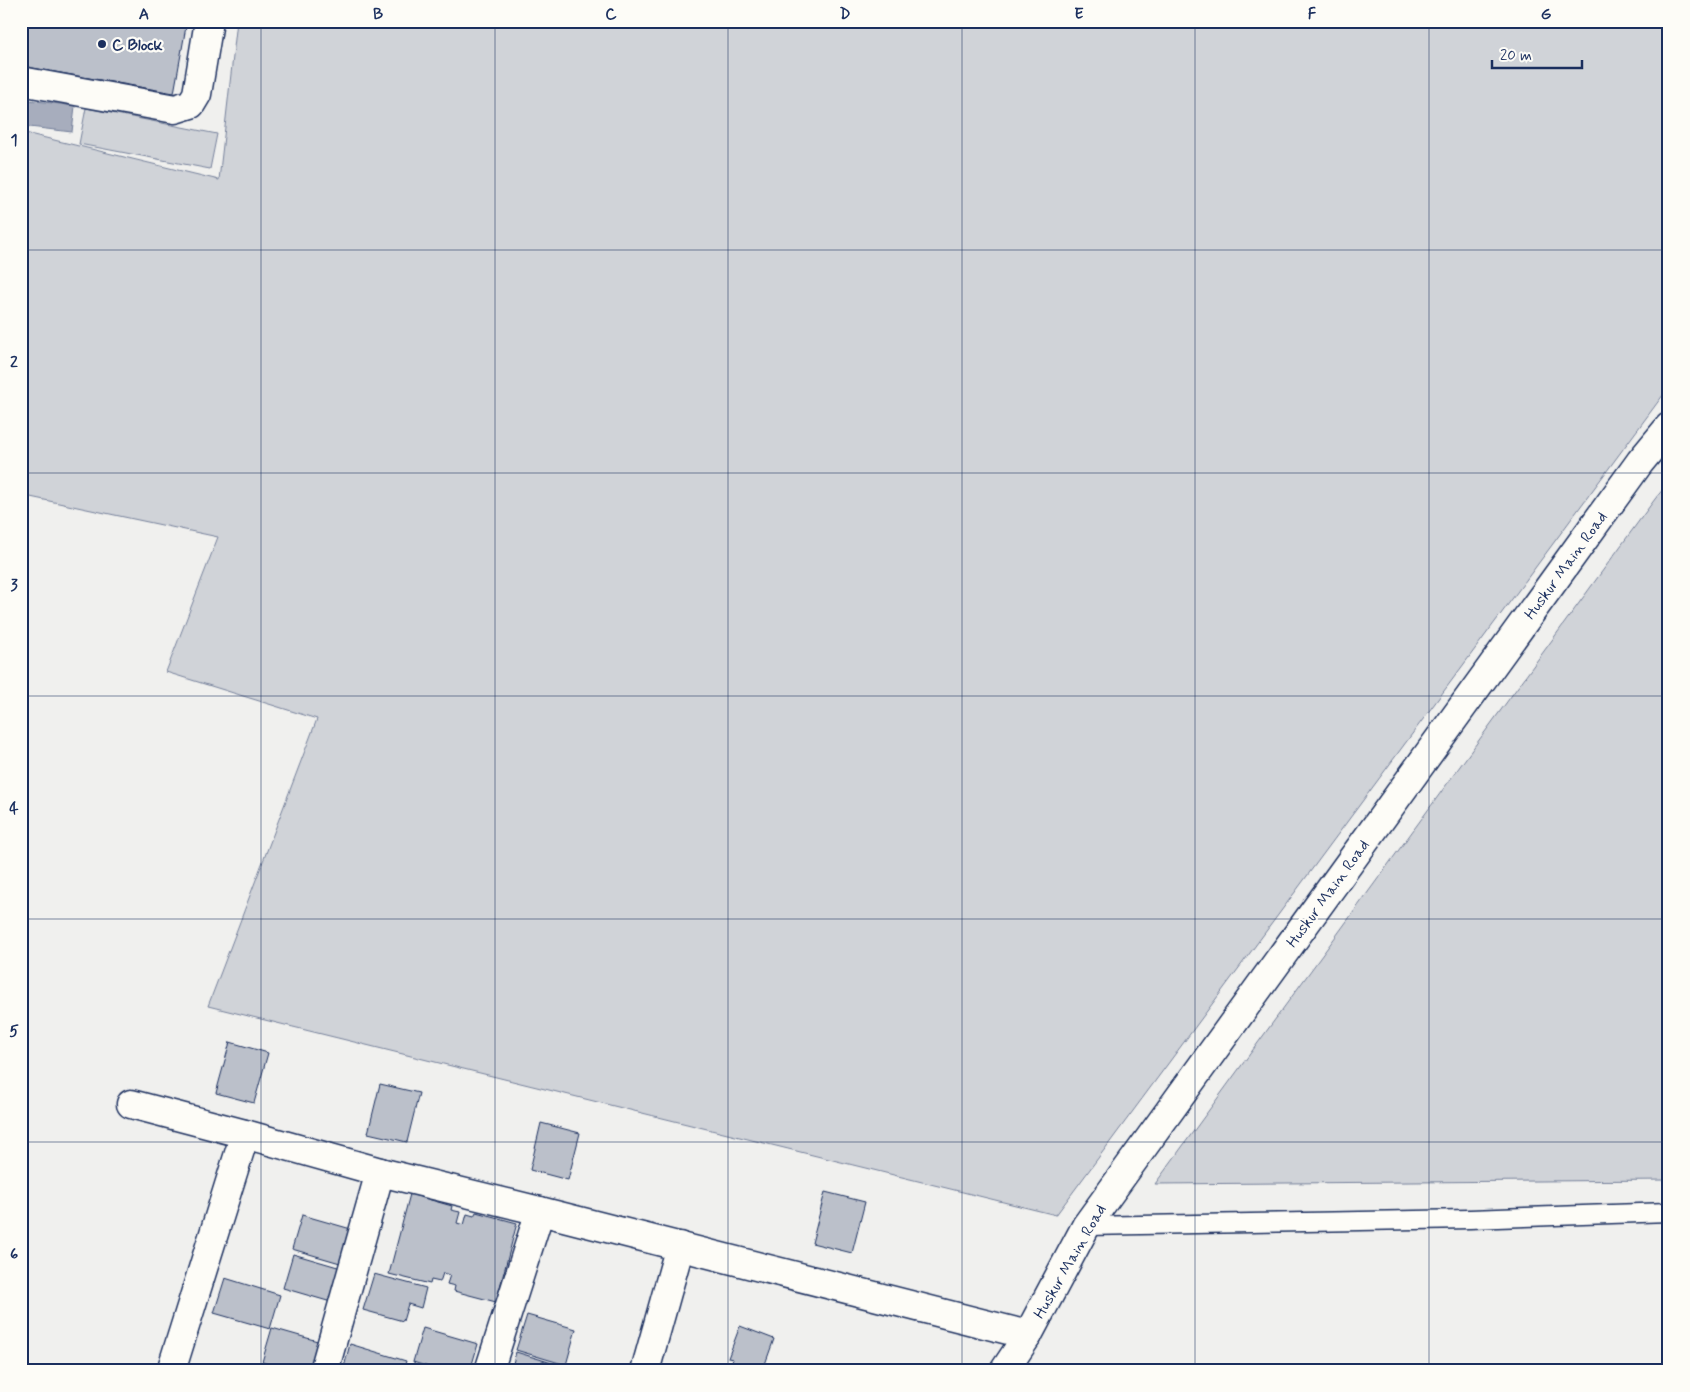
<svg xmlns="http://www.w3.org/2000/svg" width="1690" height="1392" font-family="Mynerve,sans-serif">
  <style>
    .green { fill: #d0d3d8; stroke: #76819b }
    .water { fill: #a7adbd; stroke: #6f7b97 }
    .building { fill: #bbc0ca; stroke: #1b2f5e }
    .lines { fill: none; stroke-linecap: round; stroke-linejoin: round }
    .lane-casing { stroke: #1b2f5e; stroke-width: 21 }
    .street-casing { stroke: #1b2f5e; stroke-width: 31 }
    .secondary-casing { stroke: #1b2f5e; stroke-width: 31 }
    .lane { stroke: #fdfcf7; stroke-width: 18 }
    .street { stroke: #fdfcf7; stroke-width: 28 }
    .secondary { stroke: #fdfcf7; stroke-width: 28 }
    .grid { fill: none; stroke: #1b2f5e; stroke-width: 1; stroke-opacity: 0.55 }
    .poi-dot { fill: #1b2f5e; stroke: #fdfcf7; stroke-width: 2 }
    .labels { text-anchor: middle; stroke-width: 4.5; stroke-linejoin: round; paint-order: stroke }
    .poi-label { font-size: 16px; font-weight: bold; fill: #1b2f5e; stroke: #fdfcf7; text-anchor: start }
    .street-label { font-size: 16px; fill: #1b2f5e; stroke: #fdfcf7 }
    .neatline { fill: none; stroke: #1b2f5e; stroke-width: 2 }
    .grid-label { font-size: 16px; text-anchor: middle; font-weight: bold; fill: #1b2f5e }
  </style>
  <rect width="100%" height="100%" fill="#f0f0ee"/>
  <filter id="ink" filterUnits="userSpaceOnUse"><feTurbulence type="fractalNoise" baseFrequency=".02" numOctaves="2"/><feDisplacementMap in="SourceGraphic" scale="10" xChannelSelector="R" yChannelSelector="G"/><feConvolveMatrix kernelMatrix="1 2 1 2 8 2 1 2 1" color-interpolation-filters="sRGB"/></filter>
  <g filter="url(#ink)">
    <g class="green">
      <path d="M 237,21 L 1669,21 L 1669,387 L 1056,1215 L 208,1006 L 317,719 L 166,672 L 218,537 L 21,495 L 21,132 L 219,180 Z"/>
      <path d="M 86,108 L 217,134 L 210,169 L 79,144 Z"/>
      <path d="M 1669,482 L 1669,1180 L 1155,1184 L 1655,499 Z"/>
    </g>
    <path class="water" d="M 21,99 L 75,106 L 72,132 L 21,126 Z"/>
    <g class="building">
      <path d="M 21,21 L 187,21 L 174,93 L 21,66 Z"/>
      <path d="M 230,1042 L 268,1053 L 254,1103 L 216,1093 Z"/>
      <path d="M 380,1084 L 419,1093 L 407,1142 L 368,1133 Z"/>
      <path d="M 541,1123 L 580,1133 L 568,1180 L 530,1170 Z"/>
      <path d="M 825,1192 L 865,1202 L 852,1253 L 812,1243 Z"/>
      <path d="M 410,1194 L 452,1206 L 451,1210 L 460,1212 L 457,1223 L 464,1225 L 467,1214 L 474,1216 L 476,1212 L 517,1223 L 496,1302 L 454,1291 L 455,1286 L 447,1284 L 450,1275 L 443,1273 L 440,1282 L 431,1280 L 430,1284 L 389,1274 Z"/>
      <path d="M 302,1215 L 358,1231 L 347,1265 L 292,1249 Z"/>
      <path d="M 293,1254 L 348,1270 L 338,1304 L 283,1288 Z"/>
      <path d="M 374,1274 L 426,1288 L 421,1308 L 408,1304 L 403,1321 L 363,1310 Z"/>
      <path d="M 225,1278 L 280,1295 L 270,1329 L 214,1313 Z"/>
      <path d="M 527,1315 L 576,1329 L 566,1365 L 516,1350 Z"/>
      <path d="M 740,1326 L 774,1339 L 764,1367 L 756,1364 L 753,1371 L 729,1371 L 733,1359 L 728,1358 Z"/>
      <path d="M 272,1328 L 328,1344 L 320,1371 L 291,1371 L 262,1362 Z"/>
      <path d="M 423,1328 L 478,1344 L 470,1371 L 442,1371 L 413,1362 Z"/>
      <path d="M 350,1344 L 406,1361 L 403,1371 L 343,1371 Z"/>
      <path d="M 516,1352 L 565,1367 L 564,1371 L 511,1371 Z"/>
    </g>
    <g class="lines">
      <defs>
        <path id="lane" d="M 1086,1226 L 1470,1219 L 1669,1212"/>
        <g id="street">
          <path d="M 21,81 L 175,109 L 191,104 L 197,94 L 209,21"/>
          <path d="M 131,1104 L 245,1134 L 380,1172 L 540,1211 L 1028,1335"/>
          <path d="M 171,1371 L 245,1134"/>
          <path d="M 324,1371 L 380,1172"/>
          <path d="M 489,1371 L 540,1211"/>
          <path d="M 645,1371 L 680,1246"/>
        </g>
        <path id="secondary" d="M 1004,1371 L 1028,1335 L 1086,1226 L 1640,462 L 1669,427"/>
      </defs>
      <use href="#lane" class="lane-casing"/>
      <use href="#street" class="street-casing"/>
      <use href="#secondary" class="secondary-casing"/>
      <use href="#lane" class="lane"/>
      <use href="#street" class="street"/>
      <use href="#secondary" class="secondary"/>
    </g>
  </g>
  <path class="grid" d="M 261,21 L 261,1371M 495,21 L 495,1371M 728,21 L 728,1371M 962,21 L 962,1371M 1195,21 L 1195,1371M 1429,21 L 1429,1371M 21,250 L 1669,250M 21,473 L 1669,473M 21,696 L 1669,696M 21,919 L 1669,919M 21,1142 L 1669,1142"/>
  <circle class="poi-dot" cx="102" cy="44" r="5"/>
  <g class="labels">
    <g class="poi-label">
      <text x="112" y="50">C Block</text>
    </g>
    <g class="street-label">
      <text transform="translate(1565 565) rotate(-54)" y="6">Huskur Main Road</text>
      <text transform="translate(1327 893) rotate(-54)" y="6">Huskur Main Road</text>
      <text transform="translate(1069 1261) rotate(-60)" y="6">Huskur Main Road</text>
    </g>
  </g>
  <rect width="1690" height="1392" fill="none" stroke="#fdfcf7" stroke-width="55"/>
  <path d="M1492 60v8h90v-8" fill="none" stroke="#1b2f5e" stroke-width="2.5"/>
  <text x="1500" y="60" font-size="15" fill="#1b2f5e" stroke="#fdfcf7" stroke-width="4" paint-order="stroke">20 m</text>
  <rect x="28" y="28" width="1634" height="1336" class="neatline"/>
  <g class="grid-label">
    <text x="144" y="19">A</text>
    <text x="378" y="19">B</text>
    <text x="611" y="19">C</text>
    <text x="845" y="19">D</text>
    <text x="1079" y="19">E</text>
    <text x="1312" y="19">F</text>
    <text x="1546" y="19">G</text>
    <text x="14" y="145">1</text>
    <text x="14" y="367">2</text>
    <text x="14" y="590">3</text>
    <text x="14" y="813">4</text>
    <text x="14" y="1036">5</text>
    <text x="14" y="1259">6</text>
  </g>
</svg>
